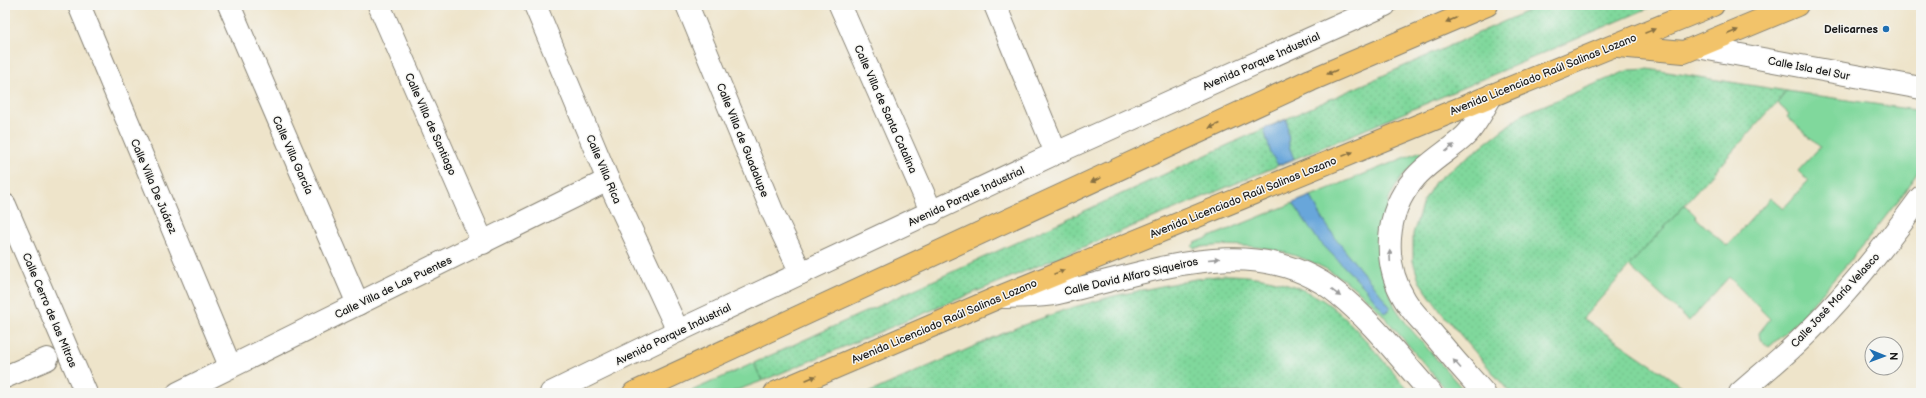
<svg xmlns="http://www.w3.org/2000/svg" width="1926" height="398" font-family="'Balsamiq Sans',sans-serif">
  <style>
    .grass { fill: url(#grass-dots); stroke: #4e7a5c }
    .garden { fill: #80d89c; stroke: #4e7a5c }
    .water { fill: #68a6da; stroke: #42617b }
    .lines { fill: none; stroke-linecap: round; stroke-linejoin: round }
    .minor-casing { stroke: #858073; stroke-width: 24 }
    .primary-casing { stroke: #858073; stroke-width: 24 }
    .minor { stroke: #fff; stroke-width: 22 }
    .primary { stroke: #f2c36a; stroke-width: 22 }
    .oneway { fill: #877043 }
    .oneway2 { fill: #999 }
    .poi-dot { fill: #1f6fb2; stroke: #f6f6f2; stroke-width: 1.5 }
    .labels { text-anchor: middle; stroke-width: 3; stroke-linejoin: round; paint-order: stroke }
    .poi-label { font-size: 11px; font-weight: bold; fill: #1c1c1c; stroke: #f6f6f2; text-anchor: end }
    .street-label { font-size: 11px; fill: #1c1c1c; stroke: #f6f6f2 }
  </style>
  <defs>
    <pattern id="grass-dots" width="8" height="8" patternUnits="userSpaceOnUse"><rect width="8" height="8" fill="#80d89c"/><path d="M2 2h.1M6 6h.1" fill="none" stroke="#6eb986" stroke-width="1.8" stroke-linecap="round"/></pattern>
  </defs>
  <rect width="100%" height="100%" fill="#f6f6f2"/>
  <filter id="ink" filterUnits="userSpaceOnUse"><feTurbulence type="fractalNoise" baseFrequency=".025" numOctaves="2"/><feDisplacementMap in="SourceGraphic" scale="8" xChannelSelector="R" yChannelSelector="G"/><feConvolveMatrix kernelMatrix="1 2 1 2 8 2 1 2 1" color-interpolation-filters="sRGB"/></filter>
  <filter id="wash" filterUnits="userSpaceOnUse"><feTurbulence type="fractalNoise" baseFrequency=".012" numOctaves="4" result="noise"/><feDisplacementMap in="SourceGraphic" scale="16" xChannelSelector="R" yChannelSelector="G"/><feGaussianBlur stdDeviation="0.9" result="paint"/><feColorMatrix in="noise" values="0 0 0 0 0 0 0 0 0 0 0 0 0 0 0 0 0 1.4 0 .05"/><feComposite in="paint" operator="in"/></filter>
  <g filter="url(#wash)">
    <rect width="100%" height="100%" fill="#eee4ca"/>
    <g class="grass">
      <path d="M 1541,5 L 1651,5 L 1651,7 L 1371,127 L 762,381 L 754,363 L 1241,139 Z"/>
      <path d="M 1648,69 L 1787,91 L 1583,318 L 1692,393 L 1510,393 L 1441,312 L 1419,281 L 1413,261 L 1413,234 L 1423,202 L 1435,182 L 1523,114 L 1629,70 Z"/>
      <path d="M 1225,275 C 1262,275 1306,284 1336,310 C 1364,334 1386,366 1411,393 L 868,393 L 1018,327 L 1067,309 L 1114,296 L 1195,279 Z"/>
    </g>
    <g class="garden">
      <path d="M 1787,91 L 1921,111 L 1921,167 L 1904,193 L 1861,248 L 1794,325 L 1769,347 L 1760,339 L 1759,333 L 1770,319 L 1729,277 L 1689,321 L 1629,266 L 1685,205 L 1696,216 L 1695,217 L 1727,246 L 1770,198 L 1783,209 L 1808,181 L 1798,171 L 1820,147 L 1787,117 L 1789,114 L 1777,103 Z"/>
      <path d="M 1421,151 L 1422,154 L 1419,158 L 1398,182 L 1389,199 L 1382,273 L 1395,307 L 1408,326 L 1466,393 L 1449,393 C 1430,371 1411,348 1392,326 C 1383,315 1374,304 1363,295 C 1316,253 1255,239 1194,248 L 1192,246 L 1195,243 Z"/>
      <path d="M 754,363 L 762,381 L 729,393 L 687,393 Z"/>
    </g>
    <g class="water">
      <path d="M 1287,119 L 1289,146 L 1294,159 L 1278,165 L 1271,154 L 1264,129 Z"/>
      <path d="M 1311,196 C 1329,238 1364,271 1391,308 L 1385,313 L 1365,288 L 1318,240 L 1293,203 Z"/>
    </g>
  </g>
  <g filter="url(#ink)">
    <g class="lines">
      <defs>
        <g id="minor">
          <path d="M 79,5 L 230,366"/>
          <path d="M 229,5 L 358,304"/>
          <path d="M 379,5 L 483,243"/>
          <path d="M 535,5 L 608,180 L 678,331"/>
          <path d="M 687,5 L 773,213 L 801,273"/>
          <path d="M 840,5 L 932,213"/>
          <path d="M 995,5 L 1056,153"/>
          <path d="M 1697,47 L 1921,88"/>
          <path d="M 5,205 L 86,393"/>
          <path d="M 1004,297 C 1022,296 1041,297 1058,293 C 1148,274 1256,227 1338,294 C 1373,322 1401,360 1431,393"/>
          <path d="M 5,377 L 47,359"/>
          <path d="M 178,393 L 608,180"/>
          <path d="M 551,393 L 678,331 L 1056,153 L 1385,5"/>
          <path d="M 1484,393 C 1464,371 1445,349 1426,326 C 1419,318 1411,310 1405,300 C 1382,263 1385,212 1414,179 C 1428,162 1449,151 1465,136 C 1476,126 1484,108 1492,95"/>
          <path d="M 1740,393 C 1758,377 1777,362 1795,345 C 1842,301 1883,249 1921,197"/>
        </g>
        <g id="primary">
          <path d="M 1618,46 L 1684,52 L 1797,5"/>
          <path d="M 634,393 L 1311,80 L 1487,5"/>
          <path d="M 775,393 L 997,298 L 1713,5"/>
        </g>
      </defs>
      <use href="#minor" class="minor-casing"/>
      <use href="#primary" class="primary-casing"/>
      <use href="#minor" class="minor"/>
      <use href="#primary" class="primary"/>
    </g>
    <defs><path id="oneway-solid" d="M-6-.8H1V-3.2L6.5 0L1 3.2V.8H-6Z"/></defs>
    <g class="oneway">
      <use href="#oneway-solid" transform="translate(1451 20) rotate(157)"/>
      <use href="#oneway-solid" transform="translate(1650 31) rotate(-22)"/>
      <use href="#oneway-solid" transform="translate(1733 32) rotate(-23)"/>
      <use href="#oneway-solid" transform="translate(1332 72) rotate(157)"/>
      <use href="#oneway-solid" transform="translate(1214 126) rotate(155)"/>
      <use href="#oneway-solid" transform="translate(1348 154) rotate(-22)"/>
      <use href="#oneway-solid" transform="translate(1096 180) rotate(155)"/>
      <use href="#oneway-solid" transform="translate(1059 272) rotate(-22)"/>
      <use href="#oneway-solid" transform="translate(811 378) rotate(-23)"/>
    </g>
    <g class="oneway2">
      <use href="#oneway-solid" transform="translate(1450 148) rotate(-39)"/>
      <use href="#oneway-solid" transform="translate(1390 256) rotate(-93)"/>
      <use href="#oneway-solid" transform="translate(1214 259) rotate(-5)"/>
      <use href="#oneway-solid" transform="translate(1336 293) rotate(37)"/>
      <use href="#oneway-solid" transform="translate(1457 364) rotate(-132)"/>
    </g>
  </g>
  <circle class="poi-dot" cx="1886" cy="29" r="4"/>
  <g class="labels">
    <g class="poi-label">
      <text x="1878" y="33">Delicarnes</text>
    </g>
    <g class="street-label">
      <text transform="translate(1261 61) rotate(-24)" y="4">Avenida Parque Industrial</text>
      <text transform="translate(1809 68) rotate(11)" y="4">Calle Isla del Sur</text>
      <text transform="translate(1543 74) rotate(-22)" y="4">Avenida Licenciado Raúl Salinas Lozano</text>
      <text transform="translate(886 109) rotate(66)" y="4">Calle Villa de Santa Catalina</text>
      <text transform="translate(431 124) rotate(66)" y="4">Calle Villa de Santiago</text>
      <text transform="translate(743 140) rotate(68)" y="4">Calle Villa de Guadalupe</text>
      <text transform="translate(293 155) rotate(66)" y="4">Calle Villa García</text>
      <text transform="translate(604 169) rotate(67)" y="4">Calle Villa Rica</text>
      <text transform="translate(154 186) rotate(67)" y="4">Calle Villa De Juárez</text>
      <text transform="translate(966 196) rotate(-25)" y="4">Avenida Parque Industrial</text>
      <text transform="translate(1243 197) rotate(-22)" y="4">Avenida Licenciado Raúl Salinas Lozano</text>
      <text transform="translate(1131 276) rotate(-13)" y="4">Calle David Alfaro Siqueiros</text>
      <text transform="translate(393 287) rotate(-26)" y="4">Calle Villa de Las Puentes</text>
      <text transform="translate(1835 300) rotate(-47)" y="4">Calle José María Velasco</text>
      <text transform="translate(50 310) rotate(67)" y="4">Calle Cerro de las Mitras</text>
      <text transform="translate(944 321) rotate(-23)" y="4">Avenida Licenciado Raúl Salinas Lozano</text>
      <text transform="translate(673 334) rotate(-26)" y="4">Avenida Parque Industrial</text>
    </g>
  </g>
  <rect width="1926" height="398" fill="none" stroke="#f6f6f2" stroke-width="20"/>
  <g transform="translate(1884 356) rotate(91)"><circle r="19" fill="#f6f6f2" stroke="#9f9f9c"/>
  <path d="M0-3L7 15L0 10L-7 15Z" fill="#1f6fb2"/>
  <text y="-6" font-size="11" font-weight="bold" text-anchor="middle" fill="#1c1c1c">N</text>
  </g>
</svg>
